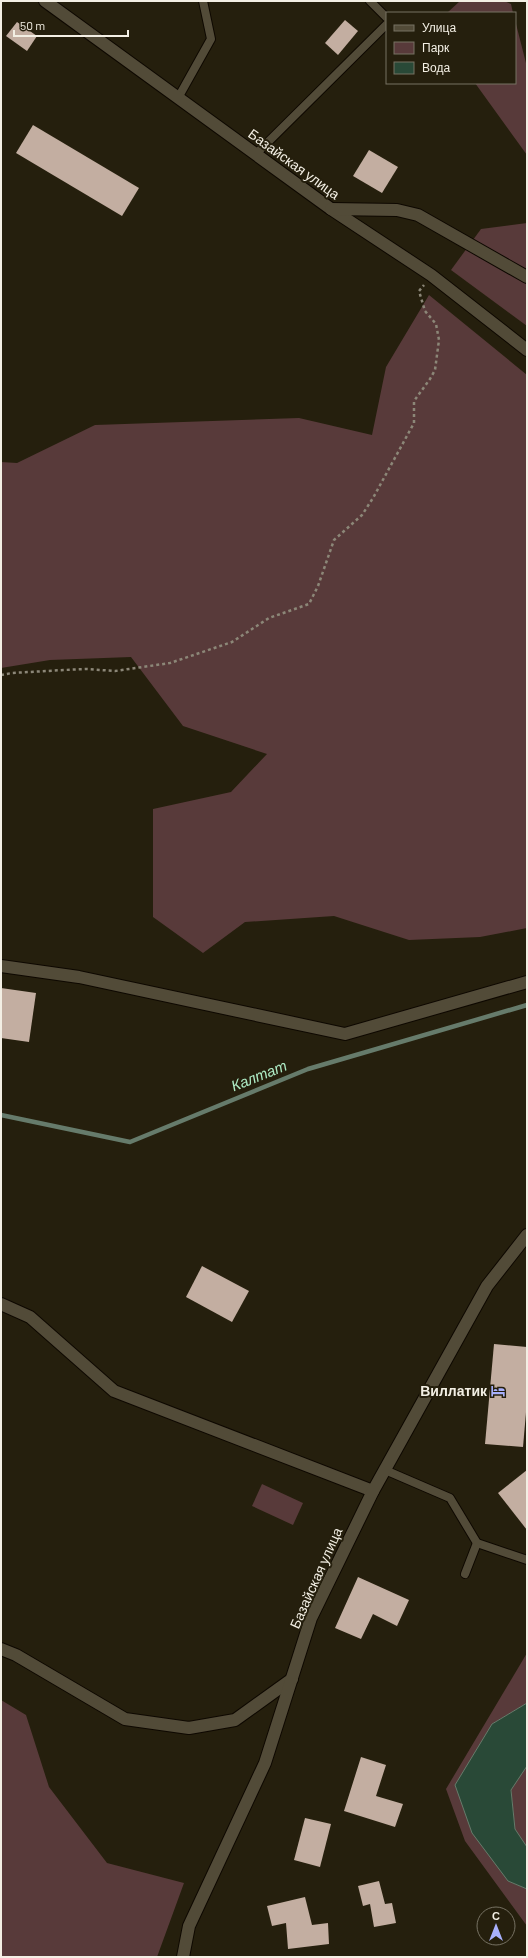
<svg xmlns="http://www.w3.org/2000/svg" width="528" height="1958" font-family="Barlow,sans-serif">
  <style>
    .green { fill: #583a3a }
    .water { fill: #294937; stroke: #667b6b }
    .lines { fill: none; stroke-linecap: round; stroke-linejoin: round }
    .stream { stroke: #667b6b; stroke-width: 4.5 }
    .building { fill: #c3aea1 }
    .service-casing { stroke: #0e0800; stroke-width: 10 }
    .minor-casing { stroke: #0e0800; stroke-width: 14 }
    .path { stroke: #8c8778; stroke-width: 2.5; stroke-dasharray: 3 3; stroke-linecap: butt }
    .service { stroke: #524b38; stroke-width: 8 }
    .minor { stroke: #524b38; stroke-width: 12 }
    .labels { text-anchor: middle; stroke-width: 4; stroke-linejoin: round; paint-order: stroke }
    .street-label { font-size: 14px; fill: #f3efe4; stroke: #251f0d }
    .poi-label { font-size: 14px; font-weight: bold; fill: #f3efe4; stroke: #251f0d; text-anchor: end }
    .water-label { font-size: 15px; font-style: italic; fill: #adeac4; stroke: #251f0d }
  </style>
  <rect width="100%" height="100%" fill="#251f0d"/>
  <g class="green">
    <path d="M 460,1 L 504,1 L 511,4 L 513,13 L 447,13 Z"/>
    <path d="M 515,20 L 527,67 L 527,155 L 475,83 L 515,83 Z"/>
    <path d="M 527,223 L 527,326 L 451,270 L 481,229 Z"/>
    <path d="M 429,295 L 527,375 L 527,928 L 480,937 L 409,940 L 334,916 L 245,922 L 203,953 L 153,917 L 153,809 L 231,792 L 267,754 L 183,726 L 131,657 L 50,660 L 1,668 L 1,462 L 17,463 L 95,425 L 299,418 L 372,435 L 386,367 Z"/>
    <path d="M 262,1484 L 303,1503 L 293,1525 L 252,1506 Z"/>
    <path d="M 527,1653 L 527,1703 L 492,1724 L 508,1881 L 527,1889 L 527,1926 L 465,1841 L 446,1789 Z"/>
    <path d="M 1,1700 L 26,1715 L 49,1787 L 107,1863 L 184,1883 L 157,1957 L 1,1957 Z"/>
    <path d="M 527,1766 L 527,1847 L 515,1829 L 511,1789 Z"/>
  </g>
  <path class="water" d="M 527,1703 L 527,1766 L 511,1790 L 515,1829 L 527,1847 L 527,1889 L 508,1881 L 472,1833 L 455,1785 L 492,1724 Z"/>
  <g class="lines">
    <path class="stream" d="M 1,1115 L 130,1142 L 308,1069 L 527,1005"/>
  </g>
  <g class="building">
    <path d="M 345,20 L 358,31 L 338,55 L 325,43 Z"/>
    <path d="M 17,22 L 37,36 L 27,51 L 6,36 Z"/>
    <path d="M 33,125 L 139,188 L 122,216 L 16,153 Z"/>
    <path d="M 369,150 L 398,167 L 382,193 L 353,176 Z"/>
    <path d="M 1,988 L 36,993 L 29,1042 L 1,1038 Z"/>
    <path d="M 202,1266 L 249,1291 L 232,1322 L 186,1297 Z"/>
    <path d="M 494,1344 L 527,1347 L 527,1401 L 523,1447 L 485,1444 Z"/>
    <path d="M 527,1470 L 527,1530 L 498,1493 Z"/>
    <path d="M 358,1577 L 409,1600 L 397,1626 L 373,1614 L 361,1639 L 335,1628 Z"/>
    <path d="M 361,1757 L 386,1765 L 376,1796 L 403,1804 L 395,1827 L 344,1811 Z"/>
    <path d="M 305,1818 L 331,1824 L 320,1867 L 294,1860 Z"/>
    <path d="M 379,1881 L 385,1904 L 392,1903 L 396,1923 L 374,1927 L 370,1904 L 363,1906 L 358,1886 Z"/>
    <path d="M 305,1897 L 312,1925 L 328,1923 L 329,1944 L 288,1949 L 286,1923 L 272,1926 L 267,1906 Z"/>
  </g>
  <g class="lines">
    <defs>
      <g id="service">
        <path d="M 370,1 L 387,18"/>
        <path d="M 178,98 L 211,39 L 203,1"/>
        <path d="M 255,155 L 387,24"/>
        <path d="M 385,1470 L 450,1498 L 477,1543 L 527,1560"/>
        <path d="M 465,1574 L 477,1543"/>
      </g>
      <g id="minor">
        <path d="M 45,1 L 331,209 L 431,275 L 527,350"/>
        <path d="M 331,209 L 397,210 L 418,215 L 527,277"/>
        <path d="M 1,966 L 79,977 L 345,1034 L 527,982"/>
        <path d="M 1,1304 L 30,1317 L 114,1391 L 373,1491"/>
        <path d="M 1,1649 L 16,1655 L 125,1719 L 189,1728 L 235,1720 L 292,1679"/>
        <path d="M 183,1957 L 189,1926 L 265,1763 L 311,1618 L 373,1491 L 487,1286 L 527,1235"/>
      </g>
    </defs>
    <use href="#service" class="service-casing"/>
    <use href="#minor" class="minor-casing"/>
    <path class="path" d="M 1,675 L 12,673 L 64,670 L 86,669 L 115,671 L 170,663 L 232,642 L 269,618 L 309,604 L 318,586 L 334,540 L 362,515 L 373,498 L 414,423 L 414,401 L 430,379 L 435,370 L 439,340 L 436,324 L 425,311 L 419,291 L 424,285"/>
    <use href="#service" class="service"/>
    <use href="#minor" class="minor"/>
  </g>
  <defs>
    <symbol id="hotel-bare" viewBox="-9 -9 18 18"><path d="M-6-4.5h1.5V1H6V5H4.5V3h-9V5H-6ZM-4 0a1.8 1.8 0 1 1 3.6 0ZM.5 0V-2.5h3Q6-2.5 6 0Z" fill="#a8b0fc" stroke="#251f0d" stroke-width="2.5" paint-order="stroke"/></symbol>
  </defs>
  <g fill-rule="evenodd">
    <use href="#hotel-bare" x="488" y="1381" width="20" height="20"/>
  </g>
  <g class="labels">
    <g class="street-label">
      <text transform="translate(294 164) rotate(36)" y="5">Базайская улица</text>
      <text transform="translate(316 1578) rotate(-66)" y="5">Базайская улица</text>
    </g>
    <g class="poi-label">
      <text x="487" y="1396">Виллатик</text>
    </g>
    <g class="water-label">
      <text transform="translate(259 1076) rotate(-22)" y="5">Калтат</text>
    </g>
  </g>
  <rect width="528" height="1958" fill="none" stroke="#f3efe4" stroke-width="4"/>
  <rect x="386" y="12" width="130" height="72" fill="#251f0d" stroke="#777263"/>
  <rect x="394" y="25" width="20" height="6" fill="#524b38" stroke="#777263"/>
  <text x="422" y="32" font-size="12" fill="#f3efe4">Улица</text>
  <rect x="394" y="42" width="20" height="12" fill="#583a3a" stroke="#777263"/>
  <text x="422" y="52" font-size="12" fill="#f3efe4">Парк</text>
  <rect x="394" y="62" width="20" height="12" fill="#294937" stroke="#777263"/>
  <text x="422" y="72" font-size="12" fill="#f3efe4">Вода</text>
  <g transform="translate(496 1926)"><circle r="19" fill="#251f0d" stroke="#777263"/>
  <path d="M0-3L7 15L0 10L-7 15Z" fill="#a8b0fc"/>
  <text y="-6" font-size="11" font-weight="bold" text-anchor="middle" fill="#f3efe4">С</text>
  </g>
  <path d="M14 30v6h114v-6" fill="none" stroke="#f3efe4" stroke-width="2"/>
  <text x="20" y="30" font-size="12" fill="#f3efe4" stroke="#251f0d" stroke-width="3" paint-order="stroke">50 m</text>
</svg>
